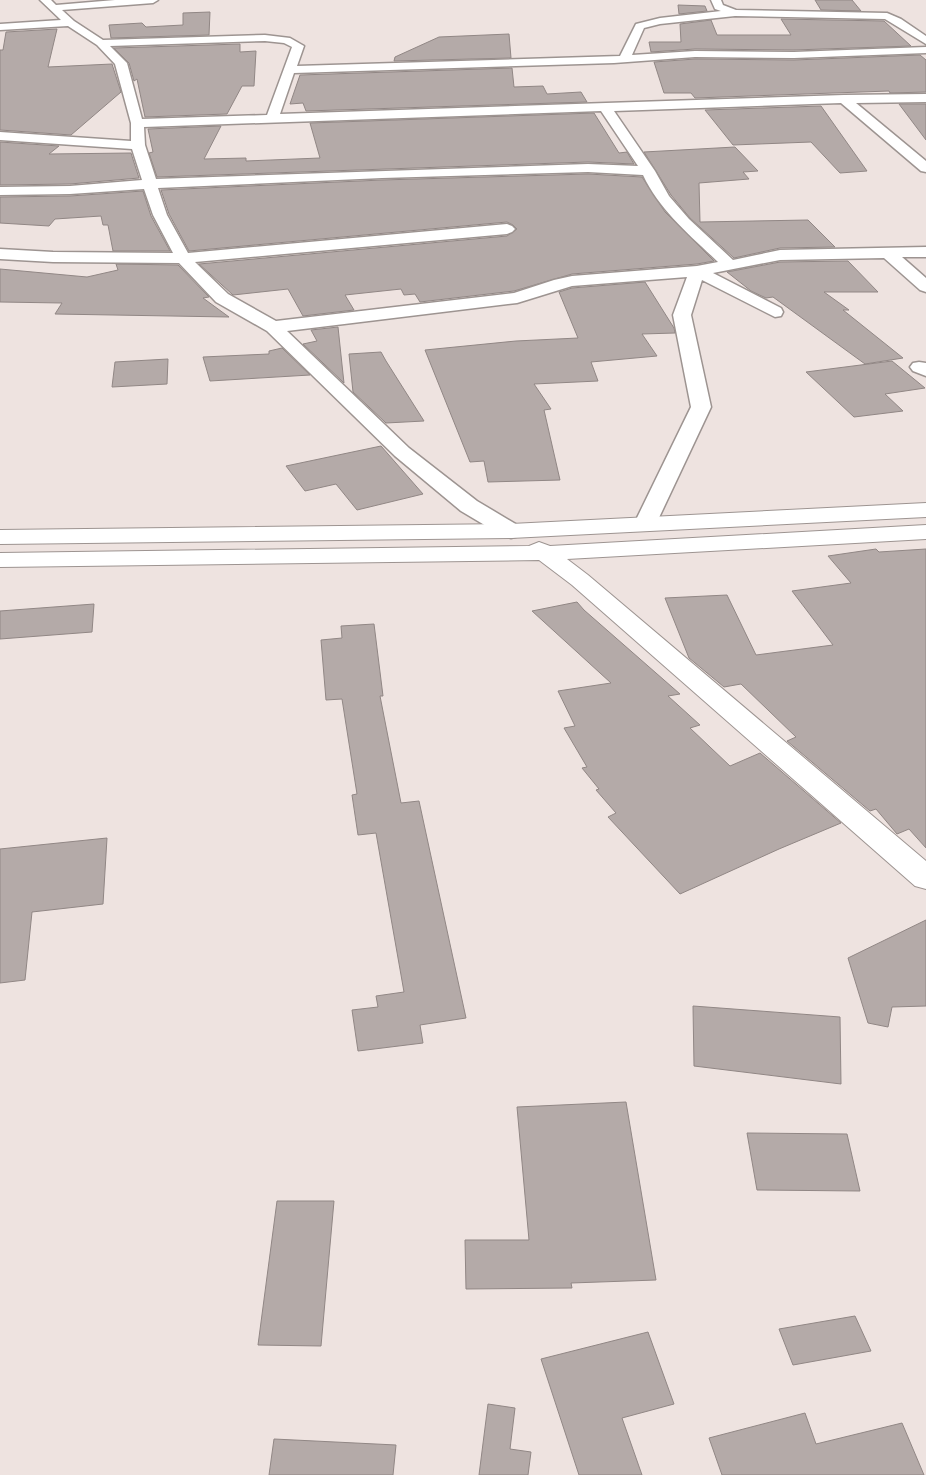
<svg xmlns="http://www.w3.org/2000/svg" width="926" height="1475" font-family="'Golos Text',sans-serif">
  <style>
    .building { fill: #b4aaa8; stroke: #918785 }
    .lines { fill: none; stroke-linecap: round; stroke-linejoin: round }
    .minor-casing { stroke: #9d9491; stroke-width: 3 }
    .tertiary-casing { stroke: #9d9491; stroke-width: 2 }
    .minor { fill: #fff; fill-rule: evenodd }
    .tertiary { fill: #fff; fill-rule: evenodd }
  </style>
  <rect width="100%" height="100%" fill="#eee3e0"/>
  <g class="building">
    <path d="M 815,0 L 852,0 L 861,11 L 821,10 Z"/>
    <path d="M 678,5 L 705,6 L 707,11 L 679,14 Z"/>
    <path d="M 210,12 L 209,35 L 111,38 L 109,25 L 142,23 L 146,27 L 183,25 L 183,13 Z"/>
    <path d="M 781,19 L 884,21 L 911,46 L 794,50 L 695,49 L 651,52 L 649,42 L 681,42 L 680,24 L 711,20 L 717,35 L 791,35 Z"/>
    <path d="M 57,29 L 48,67 L 112,64 L 121,92 L 71,135 L 0,130 L 0,50 L 3,50 L 6,32 Z"/>
    <path d="M 509,34 L 511,58 L 394,61 L 395,57 L 439,37 Z"/>
    <path d="M 240,44 L 240,52 L 256,51 L 254,86 L 242,86 L 227,114 L 145,117 L 137,79 L 134,81 L 129,63 L 114,48 Z"/>
    <path d="M 920,55 L 926,60 L 926,92 L 890,93 L 889,91 L 695,98 L 691,93 L 664,93 L 654,62 L 695,59 L 794,60 Z"/>
    <path d="M 512,68 L 514,87 L 543,86 L 547,94 L 581,92 L 587,102 L 306,111 L 303,103 L 290,104 L 300,75 Z"/>
    <path d="M 899,104 L 926,104 L 926,140 Z"/>
    <path d="M 821,106 L 867,171 L 840,173 L 811,142 L 733,145 L 705,110 Z"/>
    <path d="M 594,113 L 619,153 L 627,152 L 634,164 L 588,162 L 157,177 L 149,153 L 153,152 L 148,129 L 221,126 L 204,159 L 246,158 L 246,161 L 320,158 L 310,123 Z"/>
    <path d="M 0,142 L 59,146 L 49,154 L 131,153 L 139,178 L 70,184 L 0,185 Z"/>
    <path d="M 735,147 L 758,171 L 743,172 L 749,179 L 699,183 L 700,222 L 808,220 L 835,247 L 780,248 L 734,258 L 690,218 L 671,195 L 644,152 Z"/>
    <path d="M 588,174 L 642,177 L 665,212 L 714,261 L 697,264 L 572,274 L 514,291 L 420,302 L 415,294 L 404,295 L 401,289 L 345,295 L 354,310 L 303,316 L 288,289 L 233,295 L 199,264 L 507,236 L 517,229 L 513,225 L 507,222 L 189,251 L 169,214 L 161,190 L 382,180 Z"/>
    <path d="M 143,191 L 151,216 L 170,251 L 113,251 L 108,225 L 103,225 L 101,216 L 55,219 L 49,226 L 0,223 L 0,197 L 70,196 Z"/>
    <path d="M 848,261 L 878,292 L 824,292 L 849,310 L 843,310 L 903,358 L 865,364 L 773,297 L 766,298 L 751,291 L 727,272 L 780,262 Z"/>
    <path d="M 116,264 L 178,265 L 209,297 L 203,298 L 229,317 L 55,314 L 62,303 L 0,302 L 0,269 L 87,277 L 118,270 Z"/>
    <path d="M 645,282 L 674,328 L 675,333 L 642,334 L 657,356 L 591,362 L 598,381 L 534,384 L 551,409 L 544,410 L 560,480 L 488,482 L 484,461 L 470,462 L 425,350 L 516,341 L 578,338 L 559,292 L 572,288 Z"/>
    <path d="M 338,327 L 343,374 L 344,383 L 303,344 L 317,341 L 311,330 Z"/>
    <path d="M 282,348 L 310,375 L 210,381 L 203,357 L 269,354 L 269,351 Z"/>
    <path d="M 381,352 L 386,361 L 424,421 L 386,423 L 353,392 L 349,354 Z"/>
    <path d="M 168,359 L 167,384 L 112,387 L 115,362 Z"/>
    <path d="M 892,361 L 925,388 L 885,394 L 903,411 L 854,417 L 806,372 Z"/>
    <path d="M 381,446 L 423,494 L 357,510 L 336,484 L 305,491 L 286,466 Z"/>
    <path d="M 876,549 L 879,552 L 926,549 L 926,848 L 909,829 L 897,834 L 876,809 L 870,811 L 787,741 L 796,737 L 741,684 L 724,687 L 689,658 L 665,598 L 727,595 L 756,655 L 833,645 L 792,591 L 851,583 L 828,556 Z"/>
    <path d="M 577,602 L 584,610 L 680,694 L 668,696 L 700,725 L 690,728 L 730,766 L 760,753 L 841,823 L 779,849 L 680,894 L 608,817 L 616,813 L 596,790 L 599,789 L 582,768 L 587,767 L 564,728 L 575,726 L 558,691 L 611,683 L 532,611 Z"/>
    <path d="M 94,604 L 92,632 L 0,639 L 0,611 Z"/>
    <path d="M 374,624 L 383,696 L 380,696 L 401,803 L 419,801 L 466,1018 L 420,1025 L 423,1043 L 358,1051 L 352,1010 L 378,1007 L 376,996 L 404,992 L 376,833 L 358,835 L 352,795 L 357,794 L 342,699 L 326,700 L 321,640 L 342,638 L 341,626 Z"/>
    <path d="M 107,838 L 103,904 L 32,912 L 25,980 L 0,983 L 0,849 Z"/>
    <path d="M 926,920 L 926,1006 L 892,1007 L 888,1027 L 868,1023 L 848,958 Z"/>
    <path d="M 693,1006 L 840,1017 L 841,1084 L 694,1066 Z"/>
    <path d="M 626,1102 L 656,1280 L 571,1283 L 572,1288 L 466,1289 L 465,1240 L 529,1240 L 517,1107 Z"/>
    <path d="M 747,1133 L 847,1134 L 860,1191 L 757,1190 Z"/>
    <path d="M 277,1201 L 334,1201 L 321,1346 L 258,1345 Z"/>
    <path d="M 855,1316 L 871,1351 L 793,1365 L 779,1329 Z"/>
    <path d="M 648,1332 L 674,1404 L 622,1418 L 642,1475 L 579,1475 L 541,1359 Z"/>
    <path d="M 488,1404 L 515,1408 L 510,1449 L 531,1452 L 528,1475 L 479,1475 Z"/>
    <path d="M 805,1413 L 816,1444 L 902,1423 L 924,1475 L 722,1475 L 709,1438 Z"/>
    <path d="M 274,1439 L 396,1445 L 393,1475 L 269,1475 Z"/>
  </g>
  <g class="lines">
    <defs>
      <g id="minor">
        <path d="M 40,0 L 51,0 L 56,5 L 115,0 L 158,0 L 153,3 L 62,10 L 74,21 L 103,40 L 265,35 L 290,38 L 304,46 L 297,66 L 620,56 L 636,24 L 660,18 L 721,11 L 715,9 L 711,0 L 721,0 L 723,5 L 736,10 L 887,13 L 901,19 L 926,36 L 926,44 L 885,19 L 735,16 L 660,24 L 644,28 L 632,55 L 695,51 L 794,52 L 926,47 L 926,53 L 794,58 L 695,57 L 614,63 L 294,73 L 280,114 L 844,95 L 926,94 L 926,102 L 856,103 L 926,161 L 926,172 L 921,171 L 841,103 L 614,111 L 655,171 L 669,196 L 689,219 L 733,260 L 780,250 L 926,247 L 926,257 L 902,257 L 926,278 L 926,292 L 920,290 L 884,258 L 780,260 L 713,273 L 781,308 L 783,312 L 781,316 L 775,317 L 702,280 L 691,315 L 711,407 L 656,524 L 653,529 L 645,530 L 637,529 L 634,524 L 691,407 L 673,315 L 687,277 L 572,286 L 517,303 L 287,331 L 409,448 L 477,501 L 519,526 L 522,531 L 519,536 L 511,538 L 503,536 L 461,511 L 395,456 L 267,331 L 216,302 L 179,263 L 53,262 L 0,259 L 0,249 L 53,252 L 173,253 L 153,215 L 144,189 L 70,194 L 0,195 L 0,187 L 70,186 L 142,180 L 132,149 L 0,140 L 0,132 L 131,141 L 131,123 L 115,64 L 97,45 L 68,26 L 0,30 L 0,24 L 61,20 ZM 265,41 L 284,43 L 292,47 L 267,115 L 142,119 L 127,63 L 110,46 ZM 601,111 L 638,166 L 588,164 L 156,179 L 145,145 L 144,127 ZM 588,172 L 643,175 C 660,211 690,235 718,262 L 697,266 L 572,276 L 554,280 L 514,293 L 276,321 L 228,294 L 195,262 L 507,234 L 512,232 L 515,229 L 512,226 L 507,224 L 188,253 L 167,215 L 158,188 L 382,178 Z"/>
        <path d="M 919,362 L 926,363 L 926,376 L 913,371 L 910,367 L 913,363 Z"/>
      </g>
      <g id="tertiary">
        <path d="M 926,503 L 926,517 L 511,538 L 0,544 L 0,530 L 511,524 Z"/>
        <path d="M 926,525 L 926,539 L 567,559 L 588,575 L 926,861 L 926,889 L 915,886 L 572,585 L 539,560 L 0,567 L 0,553 L 529,546 L 539,542 L 550,546 Z"/>
      </g>
    </defs>
    <use href="#minor" class="minor-casing"/>
    <use href="#tertiary" class="tertiary-casing"/>
    <use href="#minor" class="minor"/>
    <use href="#tertiary" class="tertiary"/>
  </g>
</svg>
